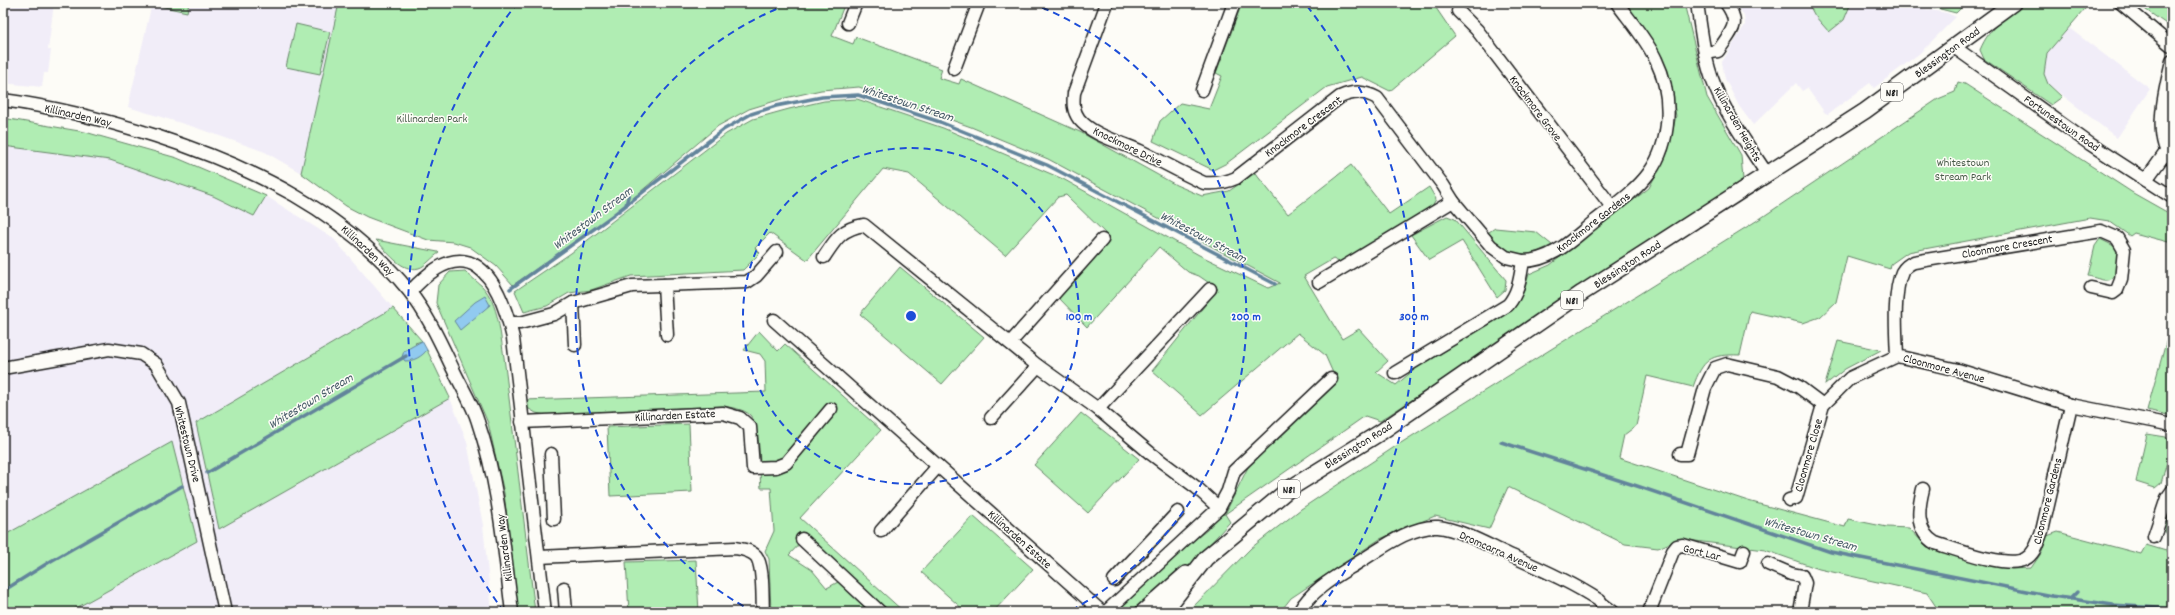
<svg xmlns="http://www.w3.org/2000/svg" width="2175" height="615" font-family="Dekko,sans-serif">
  <style>
    .built { fill: #f1edf8 }
    .green { fill: #b0edb3; stroke: #668468 }
    .water { fill: #91caf0; stroke: #62849b }
    .lines { fill: none; stroke-linecap: round; stroke-linejoin: round }
    .stream { stroke: #62849b; stroke-width: 3.5 }
    .minor-casing { stroke: #1c1c1c; stroke-width: 15 }
    .major-casing { stroke: #1c1c1c; stroke-width: 18 }
    .minor { stroke: #fdfcf7; stroke-width: 12 }
    .major { stroke: #fdfcf7; stroke-width: 15 }
    .ring { fill: none; stroke: #1d4ed8; stroke-width: 2; stroke-dasharray: 7 5 }
    .labels { text-anchor: middle; stroke-width: 3; stroke-linejoin: round; paint-order: stroke }
    .shield { fill: #fdfcf7; stroke: #605f5e; stroke-width: 1 }
    .shield-label { font-size: 11px; font-weight: bold; fill: #1c1c1c }
    .street-label { font-size: 12px; fill: #1c1c1c; stroke: #fdfcf7 }
    .park-label { font-size: 12px; fill: #485b49; stroke: #fdfcf7 }
    .water-label { font-size: 13px; font-style: italic; fill: #455966; stroke: #fdfcf7 }
    .centre { fill: #1d4ed8; stroke: #fdfcf7; stroke-width: 2 }
    .ring-label { font-size: 12px; text-anchor: middle; font-weight: bold; fill: #1d4ed8; stroke: #fdfcf7; stroke-width: 3; stroke-linejoin: round; paint-order: stroke }
  </style>
  <rect width="100%" height="100%" fill="#fdfcf7"/>
  <filter id="ink" filterUnits="userSpaceOnUse"><feTurbulence type="fractalNoise" baseFrequency=".025" numOctaves="2"/><feDisplacementMap in="SourceGraphic" scale="8" xChannelSelector="R" yChannelSelector="G"/><feConvolveMatrix kernelMatrix="1 2 1 2 8 2 1 2 1" color-interpolation-filters="sRGB"/></filter>
  <g filter="url(#ink)">
    <g class="built">
      <path d="M 3,3 L 54,3 L 48,50 L 51,50 L 48,73 L 44,73 L 42,87 L 3,83 Z"/>
      <path d="M 152,3 L 341,3 L 301,173 L 265,152 L 194,127 L 128,107 Z"/>
      <path d="M 1734,3 L 1808,3 L 1815,16 L 1844,20 L 1851,3 L 1916,3 L 1914,7 L 1947,13 L 1956,17 L 1920,53 L 1874,88 L 1870,83 L 1828,114 L 1825,113 L 1807,88 L 1802,91 L 1796,83 L 1753,125 L 1739,106 L 1725,79 L 1722,62 L 1745,25 L 1744,15 Z"/>
      <path d="M 2069,28 L 2150,89 L 2117,138 L 2048,84 L 2044,74 L 2047,53 Z"/>
      <path d="M 3,146 L 110,160 L 213,196 L 254,216 L 266,196 L 334,239 L 393,308 L 196,423 L 219,529 L 450,398 L 467,442 L 483,525 L 492,612 L 69,612 L 197,541 L 3,536 Z"/>
    </g>
    <g class="green">
      <path d="M 155,3 L 189,3 L 187,12 L 155,5 Z"/>
      <path d="M 339,3 L 845,3 L 832,36 L 853,44 L 856,37 L 942,69 L 939,78 L 959,84 L 961,79 L 1080,132 L 1176,185 L 1202,196 L 1229,191 L 1255,173 L 1288,214 L 1351,165 L 1389,214 L 1429,187 L 1436,199 L 1431,208 L 1341,263 L 1333,259 L 1304,276 L 1342,339 L 1359,329 L 1388,361 L 1376,372 L 1396,385 L 1415,369 L 1513,310 L 1524,291 L 1529,274 L 1550,265 L 1649,188 L 1668,151 L 1676,116 L 1668,73 L 1642,28 L 1624,3 L 1684,3 L 1707,97 L 1741,155 L 1743,180 L 1380,421 L 1365,416 L 1225,514 L 1230,522 L 1186,570 L 1150,612 L 1116,612 L 1179,552 L 1207,530 L 1220,515 L 1225,514 L 1250,463 L 1337,382 L 1325,355 L 1298,333 L 1202,415 L 1152,371 L 1218,289 L 1199,276 L 1188,272 L 1159,247 L 1087,327 L 1059,298 L 1110,238 L 1066,195 L 1058,197 L 1005,255 L 909,174 L 883,169 L 807,260 L 770,233 L 755,248 L 760,253 L 743,270 L 631,276 L 591,290 L 569,293 L 547,306 L 524,312 L 515,291 L 571,253 L 726,134 L 753,119 L 789,109 L 824,101 L 857,99 L 943,128 L 1063,179 L 1199,255 L 1268,288 L 1280,283 L 1048,159 L 971,127 L 859,87 L 821,90 L 785,98 L 749,109 L 718,126 L 612,216 L 513,285 L 496,266 L 470,247 L 454,242 L 428,240 L 367,217 L 346,206 L 301,173 Z"/>
      <path d="M 1242,3 L 1443,3 L 1436,8 L 1455,36 L 1390,91 L 1362,77 L 1327,87 L 1227,163 L 1213,170 L 1153,141 L 1160,121 L 1180,103 L 1209,109 L 1222,76 L 1216,73 Z"/>
      <path d="M 1808,3 L 1851,3 L 1844,20 L 1829,32 L 1815,16 Z"/>
      <path d="M 1917,3 L 1966,3 L 1956,13 Z"/>
      <path d="M 2025,3 L 2090,3 L 2047,53 L 2044,74 L 2048,84 L 2062,97 L 2051,105 L 1984,59 L 1980,50 C 1990,26 2005,17 2025,3 Z"/>
      <path d="M 2136,3 L 2172,3 L 2172,28 Z"/>
      <path d="M 296,24 L 330,32 L 320,74 L 286,67 Z"/>
      <path d="M 1958,82 L 1965,84 L 2133,193 L 2172,215 L 2172,243 L 2134,233 L 2130,236 L 2109,221 L 2090,218 L 1908,252 L 1891,264 L 1890,269 L 1847,256 L 1836,302 L 1820,317 L 1803,323 L 1750,311 L 1740,355 C 1710,354 1703,359 1693,387 L 1647,376 L 1636,426 L 1624,435 L 1619,458 L 1748,501 L 1845,527 L 1848,519 L 1887,527 L 1909,528 L 1927,547 L 2012,569 L 2031,568 L 2042,552 L 2047,536 L 2058,532 L 2141,554 L 2146,545 L 2166,551 L 2170,535 L 2166,533 L 2165,526 L 2172,506 L 2172,612 L 1966,612 L 1937,608 L 1927,593 L 1819,569 L 1765,550 L 1680,539 L 1658,548 L 1625,544 L 1508,487 L 1489,529 L 1435,516 L 1380,539 L 1291,598 L 1280,612 L 1188,612 L 1251,548 L 1301,509 L 1396,446 L 1761,218 L 1938,99 L 1955,92 Z"/>
      <path d="M 3,118 L 85,132 L 177,158 L 266,196 L 254,216 L 213,196 L 110,160 L 3,146 Z"/>
      <path d="M 1447,216 L 1455,219 L 1506,280 L 1505,290 L 1497,297 L 1462,241 L 1429,260 L 1411,235 Z"/>
      <path d="M 1495,228 L 1536,232 L 1552,245 C 1520,261 1511,258 1486,234 Z"/>
      <path d="M 2100,239 L 2116,247 C 2120,256 2121,279 2107,280 C 2102,281 2094,277 2088,276 L 2095,246 Z"/>
      <path d="M 376,240 L 438,252 L 439,253 C 432,257 426,266 419,268 C 401,273 387,251 376,240 Z"/>
      <path d="M 900,267 L 984,337 L 942,384 L 860,314 Z"/>
      <path d="M 465,271 C 470,276 476,281 482,286 C 499,304 500,334 504,357 L 535,612 L 518,612 L 504,493 L 488,423 L 436,303 L 438,285 L 450,272 Z"/>
      <path d="M 393,308 L 422,341 L 415,343 L 425,351 L 427,350 L 450,398 L 219,529 L 196,423 Z"/>
      <path d="M 2172,321 L 2172,416 L 2147,410 Z"/>
      <path d="M 759,331 L 778,351 L 785,344 L 881,430 L 800,518 L 904,612 L 886,612 L 804,539 L 789,555 L 812,570 L 827,588 L 838,582 L 870,612 L 771,612 L 769,559 L 765,551 L 774,531 L 771,488 L 761,488 C 759,470 762,429 750,415 C 744,409 732,408 724,406 L 546,415 L 536,413 L 524,406 L 524,400 L 766,392 L 765,361 L 760,354 L 744,350 Z"/>
      <path d="M 1838,341 L 1881,350 L 1845,369 L 1825,385 Z"/>
      <path d="M 1081,413 L 1139,459 L 1088,513 L 1034,465 Z"/>
      <path d="M 689,424 L 692,492 L 610,496 L 607,427 Z"/>
      <path d="M 2147,434 L 2166,437 L 2172,445 L 2161,483 L 2155,488 L 2136,482 Z"/>
      <path d="M 172,442 L 197,541 L 69,612 L 3,612 L 3,536 Z"/>
      <path d="M 973,516 L 1033,569 L 993,612 L 966,612 L 921,572 Z"/>
      <path d="M 696,560 L 699,612 L 629,612 L 626,562 Z"/>
    </g>
    <g class="water">
      <path d="M 485,296 L 490,305 L 460,330 L 454,321 L 475,302 Z"/>
      <path d="M 422,341 L 427,350 C 422,356 415,361 405,361 L 402,357 L 404,351 Z"/>
    </g>
    <g class="lines">
      <g class="stream">
        <path d="M 626,205 L 629,193"/>
        <path d="M 510,289 L 612,216 L 723,130 L 751,114 L 776,106 L 822,97 L 858,95 L 940,122 L 1047,165 L 1275,284"/>
        <path d="M 1501,442 L 1637,486 L 1831,552 L 2052,596 L 2113,605 L 2172,609"/>
        <path d="M 207,473 L 406,356"/>
        <path d="M 3,591 L 51,561 L 182,486"/>
        <path d="M 2070,599 L 2077,592"/>
      </g>
      <defs>
        <g id="minor">
          <path d="M 1107,3 L 1074,93 C 1073,103 1073,111 1079,119 C 1093,136 1121,142 1140,151 C 1161,161 1182,173 1204,183 C 1216,184 1225,183 1236,178 L 1340,97 C 1354,91 1364,91 1377,98 L 1443,185 L 1453,201 L 1491,246 L 1506,257 L 1523,261"/>
          <path d="M 1697,3 C 1701,30 1704,59 1714,84 C 1727,117 1748,145 1767,174"/>
          <path d="M 2121,3 L 2172,46"/>
          <path d="M 1458,11 L 1477,30 L 1612,207"/>
          <path d="M 848,23 L 856,3"/>
          <path d="M 1954,47 L 2090,144 L 2172,197"/>
          <path d="M 1705,53 L 1718,51 C 1731,31 1742,25 1726,3"/>
          <path d="M 2172,61 C 2166,87 2152,137 2172,159"/>
          <path d="M 954,69 L 979,3"/>
          <path d="M 1202,90 L 1234,3"/>
          <path d="M 3,100 C 55,107 106,120 156,136 C 252,167 344,211 409,291 C 428,315 441,344 454,371 C 462,388 473,405 478,422 C 499,484 504,548 512,612"/>
          <path d="M 2146,180 L 2166,152"/>
          <path d="M 824,257 C 836,239 841,229 864,225 L 1038,366 L 1098,409 L 1150,453 L 1197,488 L 1219,508 L 1106,612"/>
          <path d="M 1319,282 L 1453,201"/>
          <path d="M 664,285 L 667,335"/>
          <path d="M 410,292 C 468,228 498,274 513,338 L 545,612"/>
          <path d="M 573,303 L 575,345"/>
          <path d="M 774,320 L 1102,612"/>
          <path d="M 510,323 L 520,323 L 554,314 L 573,303 L 632,286 L 747,282 L 756,276 L 777,252"/>
          <path d="M 1010,343 L 1102,240"/>
          <path d="M 1897,356 C 1896,333 1893,292 1902,272 C 1905,267 1909,264 1914,262 L 2101,231 L 2117,238 L 2124,250 L 2121,280 L 2117,290 L 2113,293 L 2091,288"/>
          <path d="M 3,368 L 109,349 L 141,354 L 156,364 L 179,403 L 225,612"/>
          <path d="M 1395,373 L 1508,305 C 1519,292 1520,278 1523,261 C 1552,261 1573,239 1595,221 C 1614,206 1635,192 1649,173 C 1672,141 1673,95 1656,60 C 1647,40 1630,21 1617,3"/>
          <path d="M 1098,409 L 1210,289"/>
          <path d="M 991,418 L 1038,366"/>
          <path d="M 522,422 L 723,413 L 740,418 L 750,427 L 753,468 L 776,467 L 786,463 L 831,409"/>
          <path d="M 551,454 L 554,519"/>
          <path d="M 1680,454 L 1687,454 L 1705,388 L 1715,368 L 1727,364 L 1778,376 L 1799,387 L 1823,405"/>
          <path d="M 1923,489 C 1918,509 1915,531 1935,543 C 1955,549 2007,569 2025,559 C 2035,554 2038,541 2042,531 L 2071,405"/>
          <path d="M 1789,500 L 1796,498 L 1823,405 L 1850,378 L 1897,356 L 1958,370 L 2071,405 L 2172,425"/>
          <path d="M 1219,508 L 1228,491 L 1234,471 L 1331,379"/>
          <path d="M 881,531 L 938,466"/>
          <path d="M 2154,537 L 2167,498 L 2172,491"/>
          <path d="M 802,539 L 880,612"/>
          <path d="M 539,557 L 735,548 C 742,549 750,550 756,556 C 764,566 762,598 763,612"/>
          <path d="M 1768,564 L 1791,574 L 1802,576 L 1805,583 L 1800,612"/>
          <path d="M 1114,580 L 1178,512"/>
          <path d="M 564,588 L 566,612"/>
          <path d="M 1601,603 L 1613,612"/>
          <path d="M 1299,612 C 1311,590 1335,577 1356,564 C 1378,551 1410,525 1438,527 C 1458,529 1484,543 1503,552 C 1536,567 1570,581 1600,601"/>
          <path d="M 1649,612 L 1673,551 L 1677,546 L 1683,545 L 1740,562 L 1744,551"/>
        </g>
        <g id="major">
          <path d="M 1143,612 L 1186,574"/>
          <path d="M 1164,612 L 1206,558 L 1289,489 L 1381,432 L 1582,293 L 1865,111 L 2013,3"/>
        </g>
      </defs>
      <use href="#minor" class="minor-casing"/>
      <use href="#major" class="major-casing"/>
      <use href="#minor" class="minor"/>
      <use href="#major" class="major"/>
    </g>
  </g>
  <g class="ring">
    <circle cx="911" cy="316" r="168"/>
    <path d="M754 612A335 335 0 0 1 791 3M1031 3A335 335 0 0 1 1068 612"/>
    <path d="M504 612A503 503 0 0 1 515 6M1307 6A503 503 0 0 1 1318 612"/>
  </g>
  <g class="labels">
    <g class="shield">
      <rect x="1881" y="83" width="22" height="18" rx="3"/>
      <rect x="1561" y="291" width="22" height="18" rx="3"/>
      <rect x="1278" y="480" width="22" height="18" rx="3"/>
    </g>
    <g class="shield-label">
      <text x="1892" y="96">N81</text>
      <text x="1572" y="304">N81</text>
      <text x="1289" y="493">N81</text>
    </g>
    <g class="street-label">
      <text transform="translate(1947 52) rotate(-36)" y="4">Blessington Road</text>
      <text transform="translate(1536 108) rotate(53)" y="4">Knockmore Grove</text>
      <text transform="translate(78 115) rotate(13)" y="4">Killinarden Way</text>
      <text transform="translate(2062 123) rotate(35)" y="4">Fortunestown Road</text>
      <text transform="translate(1738 124) rotate(60)" y="4">Killinarden Heights</text>
      <text transform="translate(1303 126) rotate(-37)" y="4">Knockmore Crescent</text>
      <text transform="translate(1128 146) rotate(26)" y="4">Knockmore Drive</text>
      <text transform="translate(1593 222) rotate(-38)" y="4">Knockmore Gardens</text>
      <text transform="translate(2007 246) rotate(-10)" y="4">Cloonmore Crescent</text>
      <text transform="translate(368 250) rotate(43)" y="4">Killinarden Way</text>
      <text transform="translate(1627 264) rotate(-33)" y="4">Blessington Road</text>
      <text transform="translate(1944 368) rotate(15)" y="4">Cloonmore Avenue</text>
      <text transform="translate(675 415) rotate(-3)" y="4">Killinarden Estate</text>
      <text transform="translate(188 444) rotate(76)" y="4">Whitestown Drive</text>
      <text transform="translate(1358 445) rotate(-32)" y="4">Blessington Road</text>
      <text transform="translate(1808 455) rotate(-74)" y="4">Cloonmore Close</text>
      <text transform="translate(2047 501) rotate(-76)" y="4">Cloonmore Gardens</text>
      <text transform="translate(1020 539) rotate(42)" y="4">Killinarden Estate</text>
      <text transform="translate(504 548) rotate(-97)" y="4">Killinarden Way</text>
      <text transform="translate(1499 551) rotate(24)" y="4">Dromcarra Avenue</text>
      <text transform="translate(1702 552) rotate(14)" y="4">Gort Lar</text>
    </g>
    <g class="park-label">
      <text x="432" y="122">Killinarden Park</text>
      <text x="1963" y="166">Whitestown<tspan x="1963" dy="14">Stream Park</tspan></text>
    </g>
    <g class="water-label">
      <text transform="translate(908 102) rotate(18)" y="5">Whitestown Stream</text>
      <text transform="translate(592 217) rotate(-37)" y="5">Whitestown Stream</text>
      <text transform="translate(1204 236) rotate(28)" y="5">Whitestown Stream</text>
      <text transform="translate(310 400) rotate(-31)" y="5">Whitestown Stream</text>
      <text transform="translate(1811 533) rotate(16)" y="5">Whitestown Stream</text>
    </g>
  </g>
  <circle cx="911" cy="316" r="6" class="centre"/>
  <g class="ring-label">
    <text x="1079" y="320">100 m</text>
    <text x="1246" y="320">200 m</text>
    <text x="1414" y="320">300 m</text>
  </g>
  <rect width="2175" height="615" fill="none" stroke="#fdfcf7" stroke-width="16"/>
  <rect x="8" y="8" width="2159" height="599" fill="none" stroke="#1c1c1c" stroke-width="1.5" filter="url(#ink)"/>
</svg>
